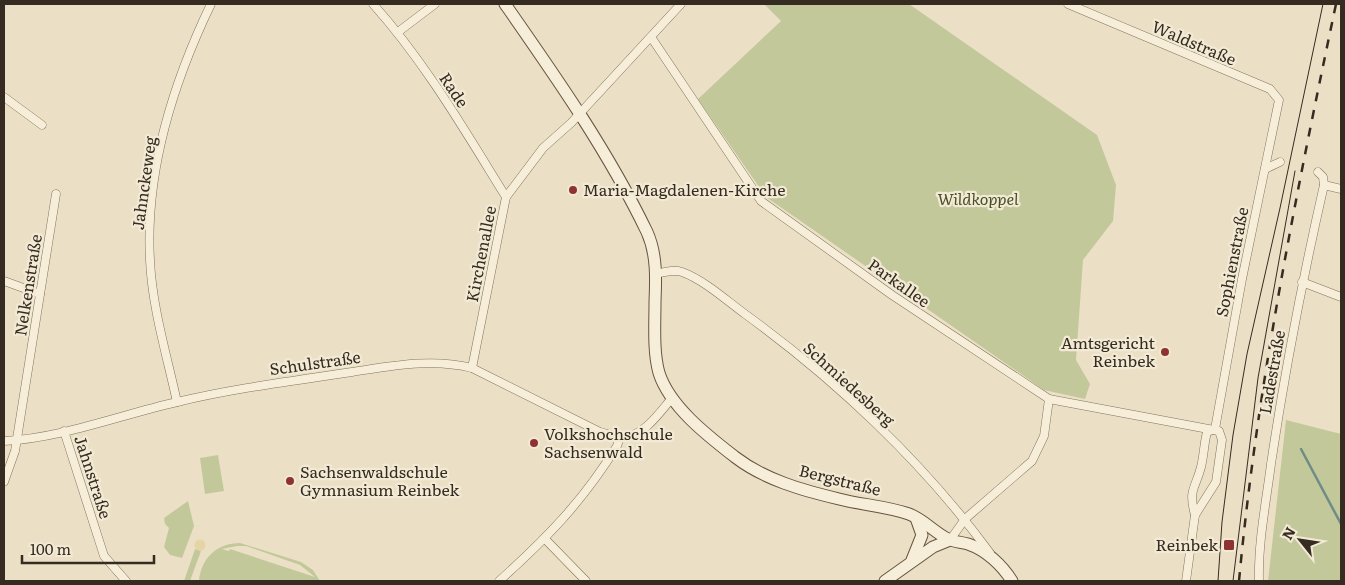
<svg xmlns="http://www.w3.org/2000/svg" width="1345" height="585" font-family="Literata,serif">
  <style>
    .green { fill: #c3c89b; fill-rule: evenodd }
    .sand { fill: #e5d4a6 }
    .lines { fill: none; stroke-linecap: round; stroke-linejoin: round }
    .stream { stroke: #6f8c85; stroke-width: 2.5 }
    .minor-casing { stroke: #85725d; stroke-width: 9 }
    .secondary-casing { stroke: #675440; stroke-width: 13 }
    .minor { stroke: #f6eed9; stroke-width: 8 }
    .secondary { stroke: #f6eed9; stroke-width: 11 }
    .tram { stroke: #362b20; stroke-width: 1 }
    .rail { stroke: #362b20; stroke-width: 2.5; stroke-dasharray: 9 9; stroke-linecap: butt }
    .poi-dot { fill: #8f3232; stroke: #f3ead5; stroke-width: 2 }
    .labels { text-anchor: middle; stroke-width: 4.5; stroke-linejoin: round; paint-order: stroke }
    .street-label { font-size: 16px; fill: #362b20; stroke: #f3ead5 }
    .poi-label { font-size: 16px; fill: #362b20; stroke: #f3ead5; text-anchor: start }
    .park-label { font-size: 16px; font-style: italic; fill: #475128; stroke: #f3ead5 }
  </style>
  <rect width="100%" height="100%" fill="#ebe0c6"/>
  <g class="green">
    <path d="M 764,4 L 909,4 L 1097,135 L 1116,185 L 1113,221 L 1083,260 L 1076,360 L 1090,384 L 1085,399 L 1044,390 L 766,197 L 698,99 L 781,21 Z"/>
    <path d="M 1286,420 L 1341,434 L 1341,581 L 1268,581 Z"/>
    <path d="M 218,455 L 224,491 L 205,494 L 200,458 Z"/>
    <path d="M 188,501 L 194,526 L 182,558 L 170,555 L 164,547 L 169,528 L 165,524 L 164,518 Z"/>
    <path d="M 240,543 L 301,562 L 313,570 L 320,581 L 199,581 C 201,558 217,543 240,543 ZM 237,546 L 246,546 L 300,565 L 315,577 L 230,549 L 229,551 L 222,549 Z"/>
    <path d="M 195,549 L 201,551 L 190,581 L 184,581 Z"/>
  </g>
  <circle class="sand" cx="200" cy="545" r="5.5"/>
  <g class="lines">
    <path class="stream" d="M 1301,449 L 1341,524"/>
    <defs>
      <g id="minor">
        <path d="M 373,4 C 425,62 465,131 506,197"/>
        <path d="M 1068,4 L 1270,89 L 1279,100 L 1242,279 L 1215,429"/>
        <path d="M 398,32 L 435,4"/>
        <path d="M 651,37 L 761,201 L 892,295 L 1049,399 L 1219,431 L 1222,440 L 1216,482 L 1195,515 L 1186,581"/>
        <path d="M 4,97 L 42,125"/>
        <path d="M 1265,169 L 1280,162"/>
        <path d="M 1324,185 L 1341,189"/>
        <path d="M 656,274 C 665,272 673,269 682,272 C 704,280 726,300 745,314 C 836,380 923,462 990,553"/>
        <path d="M 4,281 L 40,294"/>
        <path d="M 1302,282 L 1341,297"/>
        <path d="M 472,368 L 506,197 L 543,148 L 571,123 L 681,4"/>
        <path d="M 177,402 C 167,356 152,307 150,260 C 145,171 173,83 211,4"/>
        <path d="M 64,431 L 104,556 L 126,581"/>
        <path d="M 4,441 C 62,438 120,415 177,402 C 235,388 293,381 352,372 C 392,366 432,358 472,368 L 600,432 C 608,434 616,438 624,437 C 644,436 660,412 672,398"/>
        <path d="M 4,482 L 15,451 L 56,194"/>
        <path d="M 1195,515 C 1188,489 1195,490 1201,467 C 1204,455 1204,443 1207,432 L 1215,429"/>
        <path d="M 545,539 L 586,581"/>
        <path d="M 950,540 L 965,519 L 1032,461 L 1044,436 L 1049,399"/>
        <path d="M 499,581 C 547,538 583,501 617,446 L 620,437"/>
        <path d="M 1259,581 C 1258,542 1266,503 1271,464 C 1285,370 1303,277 1324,185 L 1323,177 L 1318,172"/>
      </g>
      <g id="secondary">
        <path d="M 505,4 C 556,77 608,151 647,232 C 657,254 656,279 655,302 C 655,324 653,352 659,373 C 670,407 708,436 735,457 C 765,480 802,490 839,499 C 862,505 886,506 909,514 C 923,519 934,532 948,539 C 954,542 961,542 968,544 C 986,550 1002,565 1012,581"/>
        <path d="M 912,560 L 922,535 L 916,518"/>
        <path d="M 885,581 L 933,547 L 950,540"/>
      </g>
    </defs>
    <use href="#minor" class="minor-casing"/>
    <use href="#secondary" class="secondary-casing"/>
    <use href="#minor" class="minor"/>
    <use href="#secondary" class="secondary"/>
    <g class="tram">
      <path d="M 1218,581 L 1222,522 L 1233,435 L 1247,354 L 1280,208 L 1323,4"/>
      <path d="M 1233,581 L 1258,378 L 1295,171"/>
    </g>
    <path class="rail" d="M 1239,581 C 1257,387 1296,194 1336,4"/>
  </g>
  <g class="poi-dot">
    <circle cx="573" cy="190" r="5"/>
    <circle cx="1165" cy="352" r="5"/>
    <circle cx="534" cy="443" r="5"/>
    <circle cx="290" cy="481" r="5"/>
    <rect x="1223" y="539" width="12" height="12" rx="2.5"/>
  </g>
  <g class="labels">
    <g class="street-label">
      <text transform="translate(1194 43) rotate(23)" y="6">Waldstraße</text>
      <text transform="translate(454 90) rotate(56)" y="6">Rade</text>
      <text transform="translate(144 183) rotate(-82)" y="6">Jahnckeweg</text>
      <text transform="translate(481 254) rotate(-79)" y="6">Kirchenallee</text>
      <text transform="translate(1232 262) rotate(-79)" y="6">Sophienstraße</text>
      <text transform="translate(899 283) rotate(35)" y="6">Parkallee</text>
      <text transform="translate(28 285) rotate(-81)" y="6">Nelkenstraße</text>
      <text transform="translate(315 363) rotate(-8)" y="6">Schulstraße</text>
      <text transform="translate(1272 372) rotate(-80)" y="6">Ladestraße</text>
      <text transform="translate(849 384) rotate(42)" y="6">Schmiedesberg</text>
      <text transform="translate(93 477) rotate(72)" y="6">Jahnstraße</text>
      <text transform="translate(840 480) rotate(14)" y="6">Bergstraße</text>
    </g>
    <g class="poi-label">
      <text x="583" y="196">Maria-Magdalenen-Kirche</text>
      <text x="1155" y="349" text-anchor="end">Amtsgericht<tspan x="1155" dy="18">Reinbek</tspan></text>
      <text x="544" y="440">Volkshochschule<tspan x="544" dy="18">Sachsenwald</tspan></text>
      <text x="300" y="478">Sachsenwaldschule<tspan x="300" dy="18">Gymnasium Reinbek</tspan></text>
      <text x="1218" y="551" text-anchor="end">Reinbek</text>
    </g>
    <g class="park-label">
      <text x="978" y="205">Wildkoppel</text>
    </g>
  </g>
  <rect width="1345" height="585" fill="none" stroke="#362b20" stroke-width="10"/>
  <g transform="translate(1300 540) rotate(300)" stroke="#f3ead5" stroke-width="4" paint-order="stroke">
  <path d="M0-4L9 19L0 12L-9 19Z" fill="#362b20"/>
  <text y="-8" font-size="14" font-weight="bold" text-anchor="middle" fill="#362b20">N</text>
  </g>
  <path d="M22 555v8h132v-8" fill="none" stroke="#362b20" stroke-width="2.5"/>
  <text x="30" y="555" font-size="15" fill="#362b20" stroke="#f3ead5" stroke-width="4" paint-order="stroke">100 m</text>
</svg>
